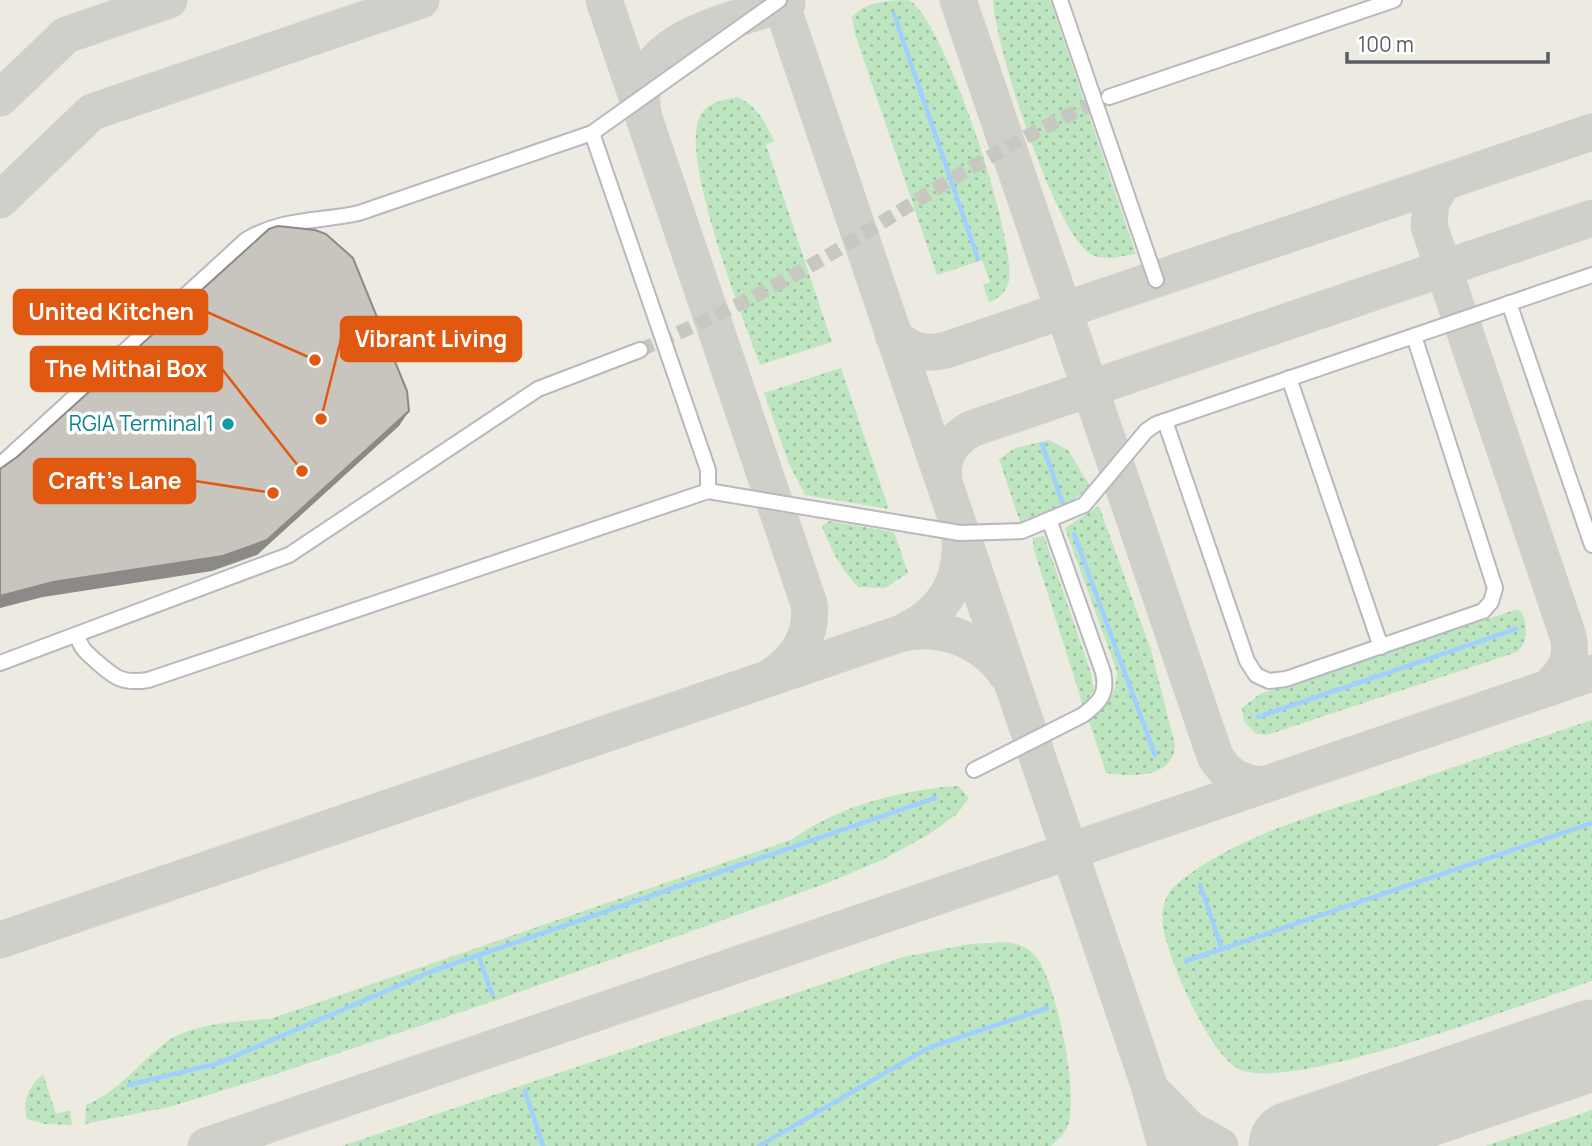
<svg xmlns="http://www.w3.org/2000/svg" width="1592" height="1146" font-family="Manrope,sans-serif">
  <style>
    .grass { fill: url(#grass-dots) }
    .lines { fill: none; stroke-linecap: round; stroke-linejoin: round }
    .stream { stroke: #a0d0ff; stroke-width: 4.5 }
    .taxiway { stroke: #d0d0ca; stroke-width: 37 }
    .runway { stroke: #d0d0ca; stroke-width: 91 }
    .minor-tunnel { stroke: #c8c8c2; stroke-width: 14; stroke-dasharray: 14 7; stroke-linecap: butt }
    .minor-casing { stroke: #b7b9be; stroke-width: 18 }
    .minor { stroke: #fff; stroke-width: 14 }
    .shaded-wall { fill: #8c8a86 }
    .building { fill: #c8c5bf; stroke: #8c8a86; stroke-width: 2 }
    .culture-dot { fill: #0f9aa8; stroke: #fff; stroke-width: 2.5 }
    .labels { text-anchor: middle; stroke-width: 7; stroke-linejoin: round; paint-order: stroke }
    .culture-label { font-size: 21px; fill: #0d838f; stroke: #fff; text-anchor: end }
    .leader { fill: none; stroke: #e15910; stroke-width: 2.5 }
    .callout-dot { fill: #e15910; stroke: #fff; stroke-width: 2.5 }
    .callout { fill: #e15910; stroke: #e15910; stroke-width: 2.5 }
    .callout-label { font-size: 23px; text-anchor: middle; font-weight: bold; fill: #fff }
  </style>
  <defs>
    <pattern id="grass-dots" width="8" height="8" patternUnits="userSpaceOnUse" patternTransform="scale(1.75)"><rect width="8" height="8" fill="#bde6c0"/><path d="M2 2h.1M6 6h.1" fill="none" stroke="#9dbea0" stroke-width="1.8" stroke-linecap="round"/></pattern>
  </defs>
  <rect width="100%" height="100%" fill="#edebe1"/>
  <g class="grass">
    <path d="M 908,0 C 942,12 1021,249 1008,284 C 1005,293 998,299 989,302 L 983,285 L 990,282 L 982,260 L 937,275 L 855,34 L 852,17 C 865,2 889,0 908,0 Z"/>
    <path d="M 993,0 L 1050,0 L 1136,254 C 1121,256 1102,262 1089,253 C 1053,227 995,46 993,0 Z"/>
    <path d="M 737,97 C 757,106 765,121 774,141 L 766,145 L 832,342 L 760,365 C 743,318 679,158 700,116 C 707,102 724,100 737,97 Z"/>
    <path d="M 841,368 L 889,509 L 805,495 L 789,464 L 764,393 Z"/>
    <path d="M 1049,440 L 1068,450 L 1090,486 L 1064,508 L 1020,522 L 999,459 L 1015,448 Z"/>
    <path d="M 1099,506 L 1151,650 L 1175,745 C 1173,779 1132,777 1106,773 L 1089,721 C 1107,709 1116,694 1117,672 L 1065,528 Z"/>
    <path d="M 829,521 L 894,532 L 908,573 L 885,588 L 858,587 C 842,571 830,548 822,526 Z"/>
    <path d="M 1044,536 L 1091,673 L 1094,690 L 1083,706 L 1033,547 L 1033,538 Z"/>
    <path d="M 1518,609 C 1529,619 1529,642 1517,652 L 1267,735 L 1256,734 L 1244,721 L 1242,708 L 1260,694 Z"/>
    <path d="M 1592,720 L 1592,981 C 1529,1002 1295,1092 1241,1070 C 1215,1059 1186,995 1176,969 C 1165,939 1150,906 1179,882 C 1234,838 1311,816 1377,794 C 1448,769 1520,744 1592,720 Z"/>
    <path d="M 959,786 L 969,798 L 957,814 L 928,835 L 882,860 L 825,884 L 494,1001 L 273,1075 L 173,1106 L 85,1124 L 86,1105 C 120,1091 139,1062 168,1041 C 193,1023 240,1021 270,1019 L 793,839 C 838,806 903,789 959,786 Z"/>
    <path d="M 1008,942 C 1021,945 1032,949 1039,961 C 1057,989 1079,1094 1068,1125 C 1066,1133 1057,1140 1051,1146 L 342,1146 L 903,957 L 970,944 Z"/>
    <path d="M 43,1074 L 56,1114 L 70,1110 L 72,1125 L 44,1124 L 27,1119 C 22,1101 29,1086 43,1074 Z"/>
    <path d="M 1592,1109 L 1592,1146 L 1485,1146 L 1589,1111 Z"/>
  </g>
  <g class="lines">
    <g class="stream">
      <path d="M 894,14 L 978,259"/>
      <path d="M 1042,444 L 1063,504"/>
      <path d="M 1074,534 L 1155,755"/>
      <path d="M 1258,717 L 1516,629"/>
      <path d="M 1200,885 L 1222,949"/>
      <path d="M 478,955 L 492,994"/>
      <path d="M 1186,961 L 1592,823"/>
      <path d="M 129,1085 L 219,1063 L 430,972 L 935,798"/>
      <path d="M 525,1091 L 543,1146"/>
      <path d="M 759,1146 L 928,1048 L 1047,1008"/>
    </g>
    <g class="taxiway">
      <path d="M 604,0 L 809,604 C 813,634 797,660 772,676"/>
      <path d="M 780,0 L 1149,1085 L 1166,1146"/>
      <path d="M 958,0 L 1215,756 C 1227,776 1240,783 1264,785"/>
      <path d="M 0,98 L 66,35 L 169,0"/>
      <path d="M 643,113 C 629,36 735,21 787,3"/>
      <path d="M 1442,183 L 1431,203 L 1429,226 L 1568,636 C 1573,659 1565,673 1548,688"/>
      <path d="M 0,200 L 92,112 L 421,0"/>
      <path d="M 893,335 C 909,350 924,356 946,350 L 1592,132"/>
      <path d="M 944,482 C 941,458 949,442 971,429 L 1592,218"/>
      <path d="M 960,539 C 963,583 941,615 902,633 C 943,625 983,640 1007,675"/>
      <path d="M 0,940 L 902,633"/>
      <path d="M 1156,1095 L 1189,1129 L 1220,1146"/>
      <path d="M 206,1146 L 1592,673"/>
    </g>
    <path class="runway" d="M 1294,1146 L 1592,1045"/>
    <path class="minor-tunnel" d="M 640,350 C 710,320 778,286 844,246 C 933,191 1012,138 1109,97"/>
    <defs>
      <g id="minor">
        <path d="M 1060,0 L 1156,280"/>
        <path d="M 1109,97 L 1394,0"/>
        <path d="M 592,133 L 708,470 L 708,491"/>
        <path d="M 1509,303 L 1592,545"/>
        <path d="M 1289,378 L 1381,647"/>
        <path d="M 1165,421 L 1247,661 L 1256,675 L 1269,681 L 1286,679 L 1483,611 L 1491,602 L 1495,588 L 1414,336"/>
        <path d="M 0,465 L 246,240 C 281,218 319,222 359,213 L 592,133 L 779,0"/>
        <path d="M 77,635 C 81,649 86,652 97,662 C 115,678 123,684 148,680 L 708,491 L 960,533 L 1022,531 L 1084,505 L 1146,431 L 1156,424 L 1592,275"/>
        <path d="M 0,663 L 289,555 L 538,389 L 640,350"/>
        <path d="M 974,770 L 1083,715 C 1100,702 1108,694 1103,672 L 1050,522"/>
      </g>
    </defs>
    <use href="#minor" class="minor-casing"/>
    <use href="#minor" class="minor"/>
  </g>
  <path class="shaded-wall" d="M 409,411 L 399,426 L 257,555 L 212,571 L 43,597 L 0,608 L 0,596 Z"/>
  <path class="building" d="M 278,226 L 315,230 L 326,234 L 353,258 L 407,391 L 409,411 L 267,540 L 223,556 L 53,582 L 0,596 L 0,469 L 17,457 L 269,229 Z"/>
  <circle class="culture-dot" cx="228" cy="424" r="7"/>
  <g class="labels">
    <g class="culture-label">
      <text x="214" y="431">RGIA Terminal 1</text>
    </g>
  </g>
  <path class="leader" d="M315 360L207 312M321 419L341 339M302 471L222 369M273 493L195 481"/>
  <g class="callout-dot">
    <circle cx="315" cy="360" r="7"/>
    <circle cx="321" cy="419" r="7"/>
    <circle cx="302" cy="471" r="7"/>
    <circle cx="273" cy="493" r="7"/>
  </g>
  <g class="callout">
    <rect x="14" y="290" width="193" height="44" rx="7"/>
    <rect x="341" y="317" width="180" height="44" rx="7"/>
    <rect x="31" y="347" width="191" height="44" rx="7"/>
    <rect x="34" y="459" width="161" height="44" rx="7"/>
  </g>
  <g class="callout-label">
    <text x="111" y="320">United Kitchen</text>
    <text x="431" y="347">Vibrant Living</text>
    <text x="126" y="377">The Mithai Box</text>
    <text x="115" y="489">Craft’s Lane</text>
  </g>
  <path d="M1347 52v10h201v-10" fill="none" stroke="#5a5d63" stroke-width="3.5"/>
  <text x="1358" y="52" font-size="21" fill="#5a5d63" stroke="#ffffff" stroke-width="5" paint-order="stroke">100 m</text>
</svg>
